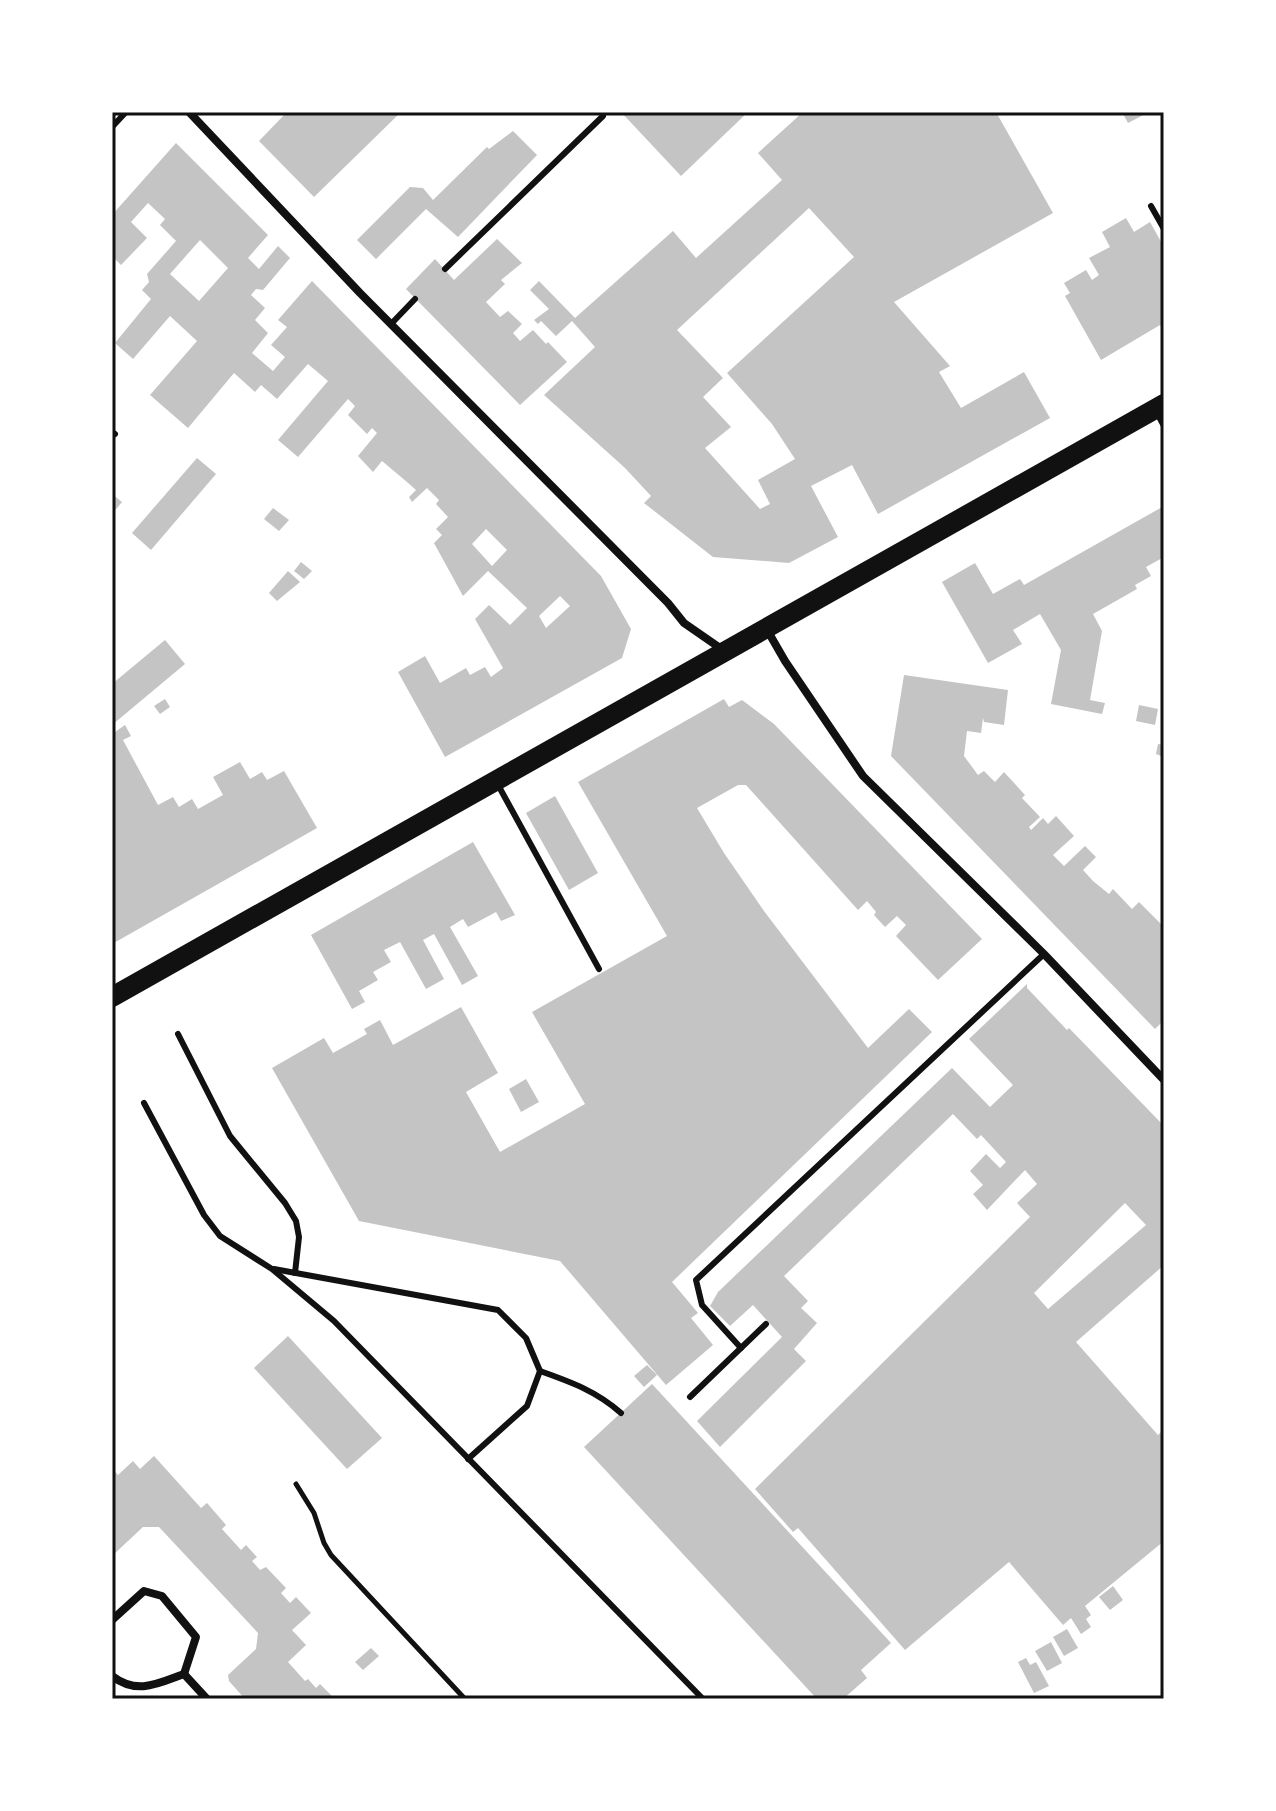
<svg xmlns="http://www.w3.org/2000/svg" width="1276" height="1811" font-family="'Roboto Condensed',sans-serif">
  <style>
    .building { fill: #c4c4c4; fill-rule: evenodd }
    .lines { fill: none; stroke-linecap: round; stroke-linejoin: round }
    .path { stroke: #111; stroke-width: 5 }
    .service { stroke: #111; stroke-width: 6 }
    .minor { stroke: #111; stroke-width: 8 }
    .primary { stroke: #111; stroke-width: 20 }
    .neatline { fill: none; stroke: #111; stroke-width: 3 }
  </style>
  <rect width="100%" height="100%" fill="#fff"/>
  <g class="building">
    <path d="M 287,112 L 401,112 L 314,197 L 259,141 Z"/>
    <path d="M 621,112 L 748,112 L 681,176 Z"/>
    <path d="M 803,112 L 996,112 L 1053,213 L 894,302 L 950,366 L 939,372 L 961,408 L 1024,372 L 1050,418 L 878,514 L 852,465 L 811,486 L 838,537 L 789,563 L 713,557 L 644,503 L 651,496 L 625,468 L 544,395 L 595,347 L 572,321 L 556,336 L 541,321 L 538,324 L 534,320 L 549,309 L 530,290 L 539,281 L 575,318 L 673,231 L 696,258 L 782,180 L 758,153 ZM 809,208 L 854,257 L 727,373 L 772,424 L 795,459 L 758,480 L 770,504 L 760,509 L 705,448 L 731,427 L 703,397 L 723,378 L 677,330 Z"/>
    <path d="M 1122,112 L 1149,112 L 1128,123 Z"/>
    <path d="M 513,131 L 537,155 L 458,237 L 426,209 L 376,259 L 357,240 L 410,187 L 423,188 L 433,200 L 487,147 L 489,149 Z"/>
    <path d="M 176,143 L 268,235 L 248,258 L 259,269 L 278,246 L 290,258 L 263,290 L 256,289 L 251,295 L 265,308 L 255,320 L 268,333 L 252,353 L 273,371 L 285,357 L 271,345 L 287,327 L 278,320 L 312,281 L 601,576 L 631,629 L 622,658 L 445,757 L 398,672 L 425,656 L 440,683 L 466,668 L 470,675 L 485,667 L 491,677 L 503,668 L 475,619 L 489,605 L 510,625 L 527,608 L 488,571 L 463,596 L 434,543 L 442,535 L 436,529 L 448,517 L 436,504 L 439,500 L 427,488 L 412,502 L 409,497 L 416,490 L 407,482 L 382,461 L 373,472 L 358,456 L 377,433 L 372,428 L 367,434 L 348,415 L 355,406 L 348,399 L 298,457 L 278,440 L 328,381 L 308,364 L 277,399 L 261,385 L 255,392 L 234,373 L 188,428 L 150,395 L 197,341 L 170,316 L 133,359 L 115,343 L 151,299 L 142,290 L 149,282 L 147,274 L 176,241 L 160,225 L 165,219 L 148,203 L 131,222 L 147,238 L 121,265 L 112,256 L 112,215 ZM 200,240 L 228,268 L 199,301 L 170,274 ZM 486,529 L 507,550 L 492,566 L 472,544 ZM 560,596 L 570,606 L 546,628 L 539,616 Z"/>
    <path d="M 1126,218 L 1134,232 L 1150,222 L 1164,247 L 1164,331 L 1160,325 L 1101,360 L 1065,296 L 1070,293 L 1064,283 L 1086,270 L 1092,280 L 1099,275 L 1089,258 L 1110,247 L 1102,232 Z"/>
    <path d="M 497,239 L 522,263 L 501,280 L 505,284 L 486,302 L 500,317 L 508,311 L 522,324 L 513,333 L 520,341 L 533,330 L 546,344 L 548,342 L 567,362 L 520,405 L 406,289 L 435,259 L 454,280 Z"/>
    <path d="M 197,458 L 216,474 L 151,550 L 132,533 Z"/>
    <path d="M 112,494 L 122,502 L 112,514 Z"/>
    <path d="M 1164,506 L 1164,557 L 1146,567 L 1151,576 L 1135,585 L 1137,589 L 1093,614 L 1102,631 L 1090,700 L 1105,703 L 1102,714 L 1051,704 L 1061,650 L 1040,614 L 1013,630 L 1022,644 L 988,663 L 942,582 L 975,563 L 993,594 L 1020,579 L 1024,585 Z"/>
    <path d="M 273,508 L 289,520 L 279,531 L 264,519 Z"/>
    <path d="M 301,562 L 312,571 L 304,579 L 294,571 Z"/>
    <path d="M 288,571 L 300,582 L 277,601 L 269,593 Z"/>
    <path d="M 165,640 L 185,664 L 112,725 L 112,684 Z"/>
    <path d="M 904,675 L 1008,690 L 1004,725 L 984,722 L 983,718 L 981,733 L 967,731 L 964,756 L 978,775 L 984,771 L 995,782 L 1004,772 L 1025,795 L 1022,798 L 1040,817 L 1029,827 L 1031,830 L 1043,818 L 1048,824 L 1056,816 L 1074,836 L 1053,855 L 1064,866 L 1085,846 L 1096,857 L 1083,870 L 1093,881 L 1109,894 L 1113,889 L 1132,909 L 1139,902 L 1164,927 L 1164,1020 L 1155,1029 L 891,756 Z"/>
    <path d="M 165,699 L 170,707 L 160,714 L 154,706 Z"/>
    <path d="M 724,699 L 729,707 L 742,700 L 774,724 L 982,939 L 938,980 L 896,936 L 906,925 L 897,916 L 885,927 L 874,915 L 876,912 L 867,901 L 858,910 L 746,785 L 738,785 L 697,808 L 724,853 L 764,911 L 868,1048 L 909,1009 L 932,1032 L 672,1282 L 698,1313 L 691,1318 L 713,1345 L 666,1385 L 560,1261 L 359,1221 L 272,1068 L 324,1038 L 333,1053 L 367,1034 L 364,1029 L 380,1020 L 393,1045 L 461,1007 L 498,1073 L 466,1092 L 500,1152 L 585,1104 L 532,1012 L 667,936 L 578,782 Z"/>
    <path d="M 1139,705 L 1158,709 L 1155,725 L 1136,721 Z"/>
    <path d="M 125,725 L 131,736 L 123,740 L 158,805 L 173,797 L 179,807 L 192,799 L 198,809 L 223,795 L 213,777 L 240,762 L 250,779 L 262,772 L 267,780 L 284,771 L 317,828 L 112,944 L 112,734 Z"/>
    <path d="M 1158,744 L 1164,745 L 1164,757 L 1156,754 Z"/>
    <path d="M 555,796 L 598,873 L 569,890 L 526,813 Z"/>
    <path d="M 473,842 L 515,915 L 501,921 L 496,912 L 468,927 L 463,919 L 450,927 L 478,976 L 462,985 L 434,934 L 423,940 L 444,979 L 426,989 L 400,942 L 384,950 L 391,962 L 373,972 L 378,980 L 359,991 L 365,1002 L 352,1009 L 311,935 Z"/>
    <path d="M 1027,984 L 1027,988 L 1067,1030 L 1069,1028 L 1164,1126 L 1164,1265 L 1076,1342 L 1158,1435 L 1164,1429 L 1164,1541 L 1085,1606 L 1091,1615 L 1086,1619 L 1091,1627 L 1081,1634 L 1071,1618 L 1063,1625 L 1009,1562 L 905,1650 L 798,1528 L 793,1532 L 755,1489 L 1030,1217 L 1017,1203 L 1037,1184 L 1025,1170 L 987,1210 L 973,1194 L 983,1185 L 970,1171 L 986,1154 L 1000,1168 L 1006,1162 L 981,1135 L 977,1139 L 953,1114 L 784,1276 L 808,1301 L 801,1308 L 817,1323 L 794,1349 L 806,1361 L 720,1447 L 697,1421 L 782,1337 L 753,1305 L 730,1326 L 710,1306 L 718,1292 L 952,1068 L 990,1107 L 1013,1085 L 969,1039 ZM 1125,1203 L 1146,1225 L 1048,1309 L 1034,1293 Z"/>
    <path d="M 526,1079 L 539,1102 L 521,1112 L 509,1089 Z"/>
    <path d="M 288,1336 L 382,1438 L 347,1469 L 254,1368 Z"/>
    <path d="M 647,1365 L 657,1375 L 644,1387 L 634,1376 Z"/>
    <path d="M 652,1384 L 891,1643 L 861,1670 L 867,1678 L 843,1699 L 817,1699 L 584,1447 Z"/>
    <path d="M 154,1456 L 201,1508 L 207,1503 L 226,1525 L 222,1529 L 241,1550 L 246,1545 L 257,1557 L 252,1561 L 260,1570 L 266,1567 L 286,1588 L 281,1593 L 290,1603 L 296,1597 L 311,1613 L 292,1630 L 306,1645 L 288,1662 L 305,1681 L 308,1679 L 316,1688 L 320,1684 L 333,1697 L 330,1699 L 245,1699 L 229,1681 L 228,1675 L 256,1649 L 258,1633 L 159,1527 L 143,1527 L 112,1556 L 112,1468 L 118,1475 L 133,1461 L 140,1469 Z"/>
    <path d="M 1113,1586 L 1123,1600 L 1110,1610 L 1099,1597 Z"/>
    <path d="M 1067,1629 L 1078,1648 L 1064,1656 L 1053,1637 Z"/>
    <path d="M 1051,1642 L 1062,1663 L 1047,1671 L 1035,1651 Z"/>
    <path d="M 371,1648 L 379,1656 L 363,1670 L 355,1662 Z"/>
    <path d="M 1026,1658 L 1030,1665 L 1036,1662 L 1049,1686 L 1034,1693 L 1018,1662 Z"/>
  </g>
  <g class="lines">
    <path class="path" d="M 296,1484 L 314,1513 L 324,1543 L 331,1555 L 465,1699"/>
    <g class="service">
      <path d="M 112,127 L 126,112"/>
      <path d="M 1151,206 L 1164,229"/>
      <path d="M 445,269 L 603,116"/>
      <path d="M 392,323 L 415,299"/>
      <path d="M 1156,411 L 1164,426"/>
      <path d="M 112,432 L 115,434"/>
      <path d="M 497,783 L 599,969"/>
      <path d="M 178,1034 L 230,1136 L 285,1203 L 296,1221 L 299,1237 L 295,1273"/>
      <path d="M 144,1103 L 204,1215 L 220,1236 L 272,1269 L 334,1321 L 703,1699"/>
      <path d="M 274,1269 L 498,1310 L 526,1338 L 540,1371 L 527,1406 L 468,1459"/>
      <path d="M 741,1348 L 702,1305 L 696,1280 L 1044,954"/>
      <path d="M 540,1371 C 571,1382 596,1391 621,1413"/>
      <path d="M 690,1397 L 766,1324"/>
    </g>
    <g class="minor">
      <path d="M 189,112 L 360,293 L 668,603 L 684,623 L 723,650"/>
      <path d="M 766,628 L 785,661 L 863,776 L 1044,954 L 1164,1080"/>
      <path d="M 112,1620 L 144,1591 L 162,1596 L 196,1637 L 184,1674 C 157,1684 137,1695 112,1676"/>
      <path d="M 184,1674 L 207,1699"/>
    </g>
    <path class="primary" d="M 112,997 L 1164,404"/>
  </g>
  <rect width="1276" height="1811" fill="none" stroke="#ffffff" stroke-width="228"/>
  <rect x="114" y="114" width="1048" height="1583" class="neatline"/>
</svg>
